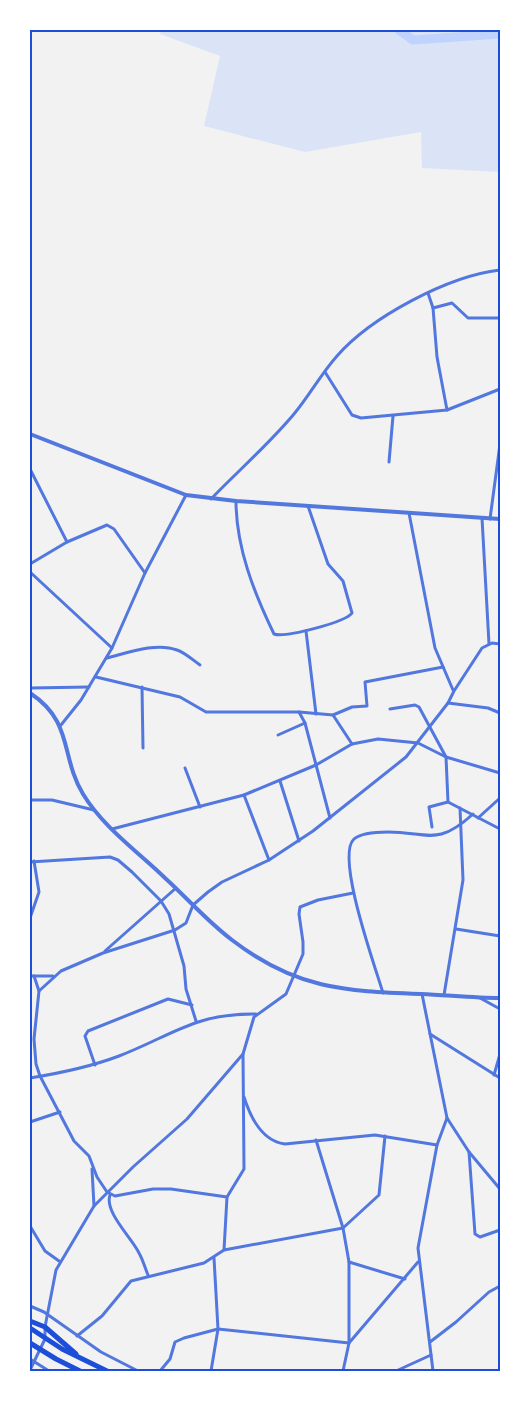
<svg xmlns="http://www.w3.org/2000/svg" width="530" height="1401" font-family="Merriweather,serif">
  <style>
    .green { fill: #dbe4f7 }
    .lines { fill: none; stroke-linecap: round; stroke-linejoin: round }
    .river { stroke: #bfd3fe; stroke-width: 9 }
    .minor { stroke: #5277de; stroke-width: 3 }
    .tertiary { stroke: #5277de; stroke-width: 4 }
    .primary { stroke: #1d4ed8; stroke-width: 5 }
    .neatline { fill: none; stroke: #1d4ed8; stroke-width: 2 }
  </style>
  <rect width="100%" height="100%" fill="#f2f2f2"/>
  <path class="green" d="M 161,30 L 500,30 L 500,172 L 422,168 L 421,132 L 305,152 L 204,126 L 220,56 L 160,34 Z"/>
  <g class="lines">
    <path class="river" d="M 399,30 L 413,40 L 500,34"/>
    <g class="minor">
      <path d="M 428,293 L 433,308 L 437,357 L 447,410"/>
      <path d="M 433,308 L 452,303 L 468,318 L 500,318"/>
      <path d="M 325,372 L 352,415 L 361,418 L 447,410 L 500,389"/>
      <path d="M 389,462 L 393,416"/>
      <path d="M 30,469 L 67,542"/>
      <path d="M 211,499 C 238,471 269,444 294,414 C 309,396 321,374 337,356 C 371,317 448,276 500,270"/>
      <path d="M 236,501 C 236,547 254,593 274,634 C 285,638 346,622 352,613 L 343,581 L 328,564 L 308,506"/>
      <path d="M 409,513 L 435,648 L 453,690"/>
      <path d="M 482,518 L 489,644"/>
      <path d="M 490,519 L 500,444"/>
      <path d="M 30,564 L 67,542 L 107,525 L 114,529 L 145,573"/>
      <path d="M 30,572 L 112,648"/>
      <path d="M 306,631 L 316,714"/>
      <path d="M 107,658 C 127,653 156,642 177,650 C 184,652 193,660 200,665"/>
      <path d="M 96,677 L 180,697 L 206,712 L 299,712 L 333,715 L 352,707 L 367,706 L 365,682 L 443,667"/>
      <path d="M 142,687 L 143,748"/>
      <path d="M 30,688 L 89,687"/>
      <path d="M 448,703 L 488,708 L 500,713"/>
      <path d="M 390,709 L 415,705 L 419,707 L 446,757 L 448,802 L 500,829"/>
      <path d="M 299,712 L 305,723 L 330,818"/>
      <path d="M 333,715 L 352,744"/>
      <path d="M 61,725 L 81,700 L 112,648 L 145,573 L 186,495"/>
      <path d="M 278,735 L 305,723"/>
      <path d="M 185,768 L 200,807"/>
      <path d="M 280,781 L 299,841"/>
      <path d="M 244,795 L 269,860"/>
      <path d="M 30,800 L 52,800 L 94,810"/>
      <path d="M 478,818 L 500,798"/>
      <path d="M 432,827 L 429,807 L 448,802"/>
      <path d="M 112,829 L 244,795 L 316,765 L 352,744 L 378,739 L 418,743 L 446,757 L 500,773"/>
      <path d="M 30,862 L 110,857 L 118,860 L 132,872 L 161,901 L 169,914 L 184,966 L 186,989 L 196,1021"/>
      <path d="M 30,918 L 39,892 L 34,861"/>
      <path d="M 456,929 L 500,936"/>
      <path d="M 105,951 L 176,888"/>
      <path d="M 30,976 L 53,976"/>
      <path d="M 34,976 L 39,991"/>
      <path d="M 383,993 C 376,969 335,856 354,839 C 361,833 379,832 388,832 C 428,832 437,847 473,814"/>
      <path d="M 422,994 L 447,1118 L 469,1152 L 500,1189"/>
      <path d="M 444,995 L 463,880 L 460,808"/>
      <path d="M 480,998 L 500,1009"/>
      <path d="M 430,1034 L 500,1078"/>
      <path d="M 95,1065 L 85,1036 L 88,1031 L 168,999 L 192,1005"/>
      <path d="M 494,1075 L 500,1054"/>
      <path d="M 30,1078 C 61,1073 90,1067 119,1056 C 171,1036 195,1013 256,1014"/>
      <path d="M 244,1097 C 250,1116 261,1141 285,1144 L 375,1135 L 437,1145 L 447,1118"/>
      <path d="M 30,1122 L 60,1112"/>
      <path d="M 316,1140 L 343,1228 L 349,1262 L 349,1343 L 343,1371"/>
      <path d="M 469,1152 L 475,1234 L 480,1237 L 500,1230"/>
      <path d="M 92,1169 L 94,1206"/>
      <path d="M 110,1195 C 104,1212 132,1238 139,1253 C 143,1260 145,1268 148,1275"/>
      <path d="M 227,1197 L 171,1189 L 153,1189 L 115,1196 L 107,1192 L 97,1177 L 89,1156 L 74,1141 L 40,1076 L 36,1064 L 34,1039 L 39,991 L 61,971 L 103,953 L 175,930 L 186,923 L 193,905 L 208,892 L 222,882 L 269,860 L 313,831 L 406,757 L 448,703 L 454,691 L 482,648 L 492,643 L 500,644"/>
      <path d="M 30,1226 L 45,1251 L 59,1261"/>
      <path d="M 224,1250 L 227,1197 L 244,1169 L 243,1054"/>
      <path d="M 349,1262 L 405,1279"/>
      <path d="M 30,1306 L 44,1312 L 101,1352 L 138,1371"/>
      <path d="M 77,1336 L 102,1316 L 131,1281 L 204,1263 L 224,1250 L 343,1228 L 379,1195 L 385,1136"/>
      <path d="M 430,1342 L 456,1322 L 489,1292 L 500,1286"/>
      <path d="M 30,1359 L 49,1371"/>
      <path d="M 30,1370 L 45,1339 L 45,1327 L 56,1270 L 94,1206 L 133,1167 L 187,1119 L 243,1054 L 254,1017 L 286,994 L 303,954 L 303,942 L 299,914 L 300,907 L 318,900 L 353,893"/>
      <path d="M 160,1371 L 170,1359 L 175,1342 L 184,1338 L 218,1329 L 349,1343 L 418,1262"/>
      <path d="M 211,1371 L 218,1329 L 214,1258"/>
      <path d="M 396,1371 L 431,1355"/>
      <path d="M 433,1371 L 418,1248 L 437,1145"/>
    </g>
    <g class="tertiary">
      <path d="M 30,434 L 186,495 L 236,501 L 500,519"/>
      <path d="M 30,693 C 74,722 60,756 83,794 C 103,827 138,852 165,878 C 187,898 208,922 232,940 C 296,989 343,991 421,994 C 447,995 473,998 500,998"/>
    </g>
    <g class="primary">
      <path d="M 30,1321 L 45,1327 L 76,1354"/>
      <path d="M 30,1328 L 62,1349 L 107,1371"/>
      <path d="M 30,1343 L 56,1359 L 80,1371"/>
    </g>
  </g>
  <rect width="530" height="1401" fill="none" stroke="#ffffff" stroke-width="62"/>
  <rect x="31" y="31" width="468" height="1339" class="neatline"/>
</svg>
